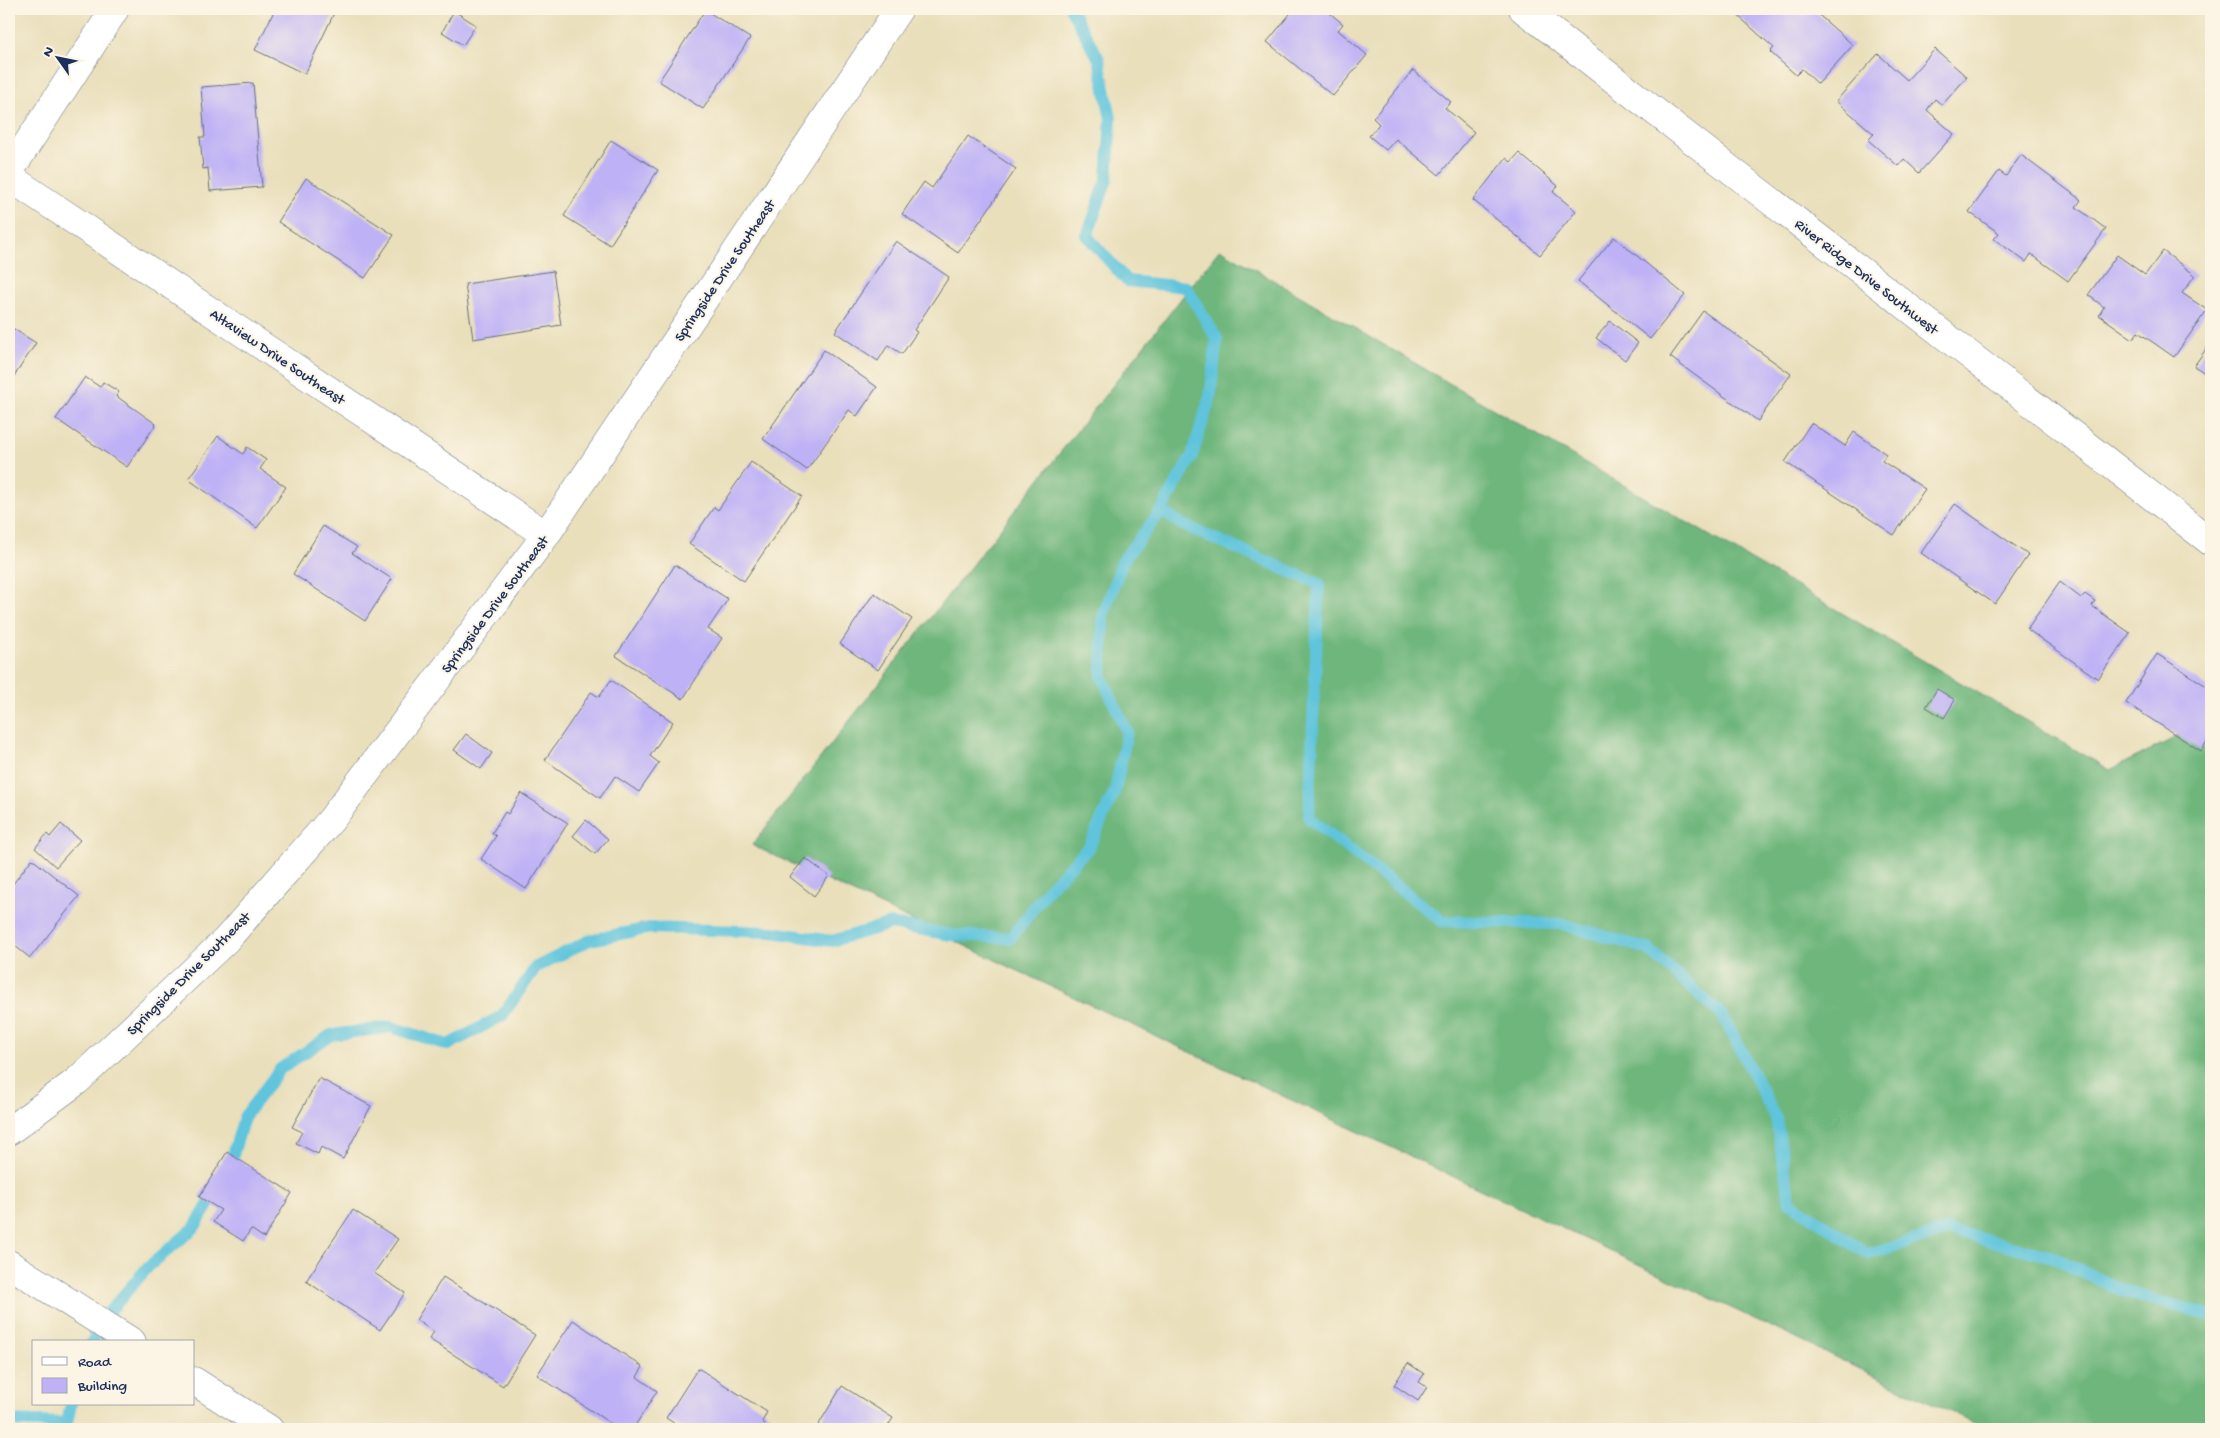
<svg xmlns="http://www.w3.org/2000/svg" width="2220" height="1438" font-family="'Gochi Hand',sans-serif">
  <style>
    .forest { fill: #6eb67c; stroke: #44726d }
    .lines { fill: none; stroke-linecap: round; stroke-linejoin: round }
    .stream { stroke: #5ec4dc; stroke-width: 12 }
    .building { fill: #beb1f6 }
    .minor-casing { stroke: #636d7f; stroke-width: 29 }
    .tertiary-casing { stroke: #636d7f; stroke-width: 29 }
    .minor { stroke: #fff; stroke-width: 28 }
    .tertiary { stroke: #fff; stroke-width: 28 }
    .labels { text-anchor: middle; stroke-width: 4; stroke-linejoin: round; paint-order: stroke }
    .street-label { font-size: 15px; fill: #1b2f5e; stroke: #fcf5e5 }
  </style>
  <rect width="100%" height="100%" fill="#fcf5e5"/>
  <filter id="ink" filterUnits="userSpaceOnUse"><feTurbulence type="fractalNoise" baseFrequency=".02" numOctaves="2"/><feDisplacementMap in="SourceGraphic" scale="10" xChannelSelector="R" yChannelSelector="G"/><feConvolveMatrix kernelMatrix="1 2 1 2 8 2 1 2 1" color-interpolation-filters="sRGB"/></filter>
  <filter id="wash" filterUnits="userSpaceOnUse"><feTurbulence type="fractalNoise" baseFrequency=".0096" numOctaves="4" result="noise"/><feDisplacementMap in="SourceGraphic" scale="20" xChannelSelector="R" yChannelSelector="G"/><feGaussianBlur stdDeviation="1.12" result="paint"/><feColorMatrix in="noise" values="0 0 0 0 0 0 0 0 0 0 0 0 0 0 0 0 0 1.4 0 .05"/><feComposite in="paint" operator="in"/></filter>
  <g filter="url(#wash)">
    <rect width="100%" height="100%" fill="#e9dfbb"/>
    <path class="forest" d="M 1220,249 L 2110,770 L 2211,720 L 2211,1429 L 1987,1429 L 752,845 Z"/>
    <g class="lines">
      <g class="stream">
        <path d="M 1161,511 L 1183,525 L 1319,584 L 1309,818 L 1442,921 L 1562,924 L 1648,949 L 1723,1016 L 1776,1118 L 1790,1202 L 1868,1254 L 1948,1230 L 2053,1257 L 2123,1291 L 2211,1316"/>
        <path d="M 228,1172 L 244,1117 L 280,1069 L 331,1035 L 391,1027 L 448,1045 L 502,1016 L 536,967 L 590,940 L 650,928 L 772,932 L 832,941 L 891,924 L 951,935 L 1011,938 L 1047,890 L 1089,847 L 1115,791 L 1127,732 L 1102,677 L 1103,616 L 1123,560 L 1161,511 L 1192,456 L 1210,398 L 1217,339 L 1186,287 L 1127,281 L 1087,236 L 1107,179 L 1111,119 L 1099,59 L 1071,9"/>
        <path d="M 92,1342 L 108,1313 L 148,1267 L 194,1228 L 218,1189"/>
        <path d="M 9,1421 L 67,1423 L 71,1404"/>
      </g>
    </g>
    <g id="blocks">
      <g class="building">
        <path d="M 275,9 L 336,9 L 305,74 L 255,50 Z"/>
        <path d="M 1294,9 L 1325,9 L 1343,24 L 1338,30 L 1367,55 L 1333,96 L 1267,42 Z"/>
        <path d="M 1739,9 L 1812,9 L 1853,45 L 1818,84 L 1802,69 L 1796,75 L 1770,52 L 1774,48 L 1735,13 Z"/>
        <path d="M 705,10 L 750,38 L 703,109 L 659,81 Z"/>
        <path d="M 454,11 L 476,25 L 463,45 L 442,32 Z"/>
        <path d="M 1935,49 L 1967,77 L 1942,105 L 1935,99 L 1927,110 L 1954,134 L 1919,173 L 1904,159 L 1898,166 L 1868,140 L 1874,134 L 1836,101 L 1878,54 L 1907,80 Z"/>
        <path d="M 1413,70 L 1451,102 L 1445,108 L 1474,132 L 1439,175 L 1396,139 L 1386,150 L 1369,136 L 1379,124 L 1373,118 Z"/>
        <path d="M 253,83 L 262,187 L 210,191 L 208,168 L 203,169 L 200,137 L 205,137 L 201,87 Z"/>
        <path d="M 968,136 L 1016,169 L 958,253 L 902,214 L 924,182 L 932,188 Z"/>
        <path d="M 611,140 L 658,170 L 610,245 L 564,216 Z"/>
        <path d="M 1519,153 L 1558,186 L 1553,192 L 1576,211 L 1540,255 L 1473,200 L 1506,158 L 1511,162 Z"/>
        <path d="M 2021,155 L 2081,200 L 2076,207 L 2106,229 L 2068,281 L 2031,254 L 2026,262 L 1994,239 L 1999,233 L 1969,212 L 1999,171 L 2006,176 Z"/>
        <path d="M 306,178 L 394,235 L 365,278 L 278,222 Z"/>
        <path d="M 1614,237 L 1685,295 L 1650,339 L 1578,281 Z"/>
        <path d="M 896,241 L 949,277 L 914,330 L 917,332 L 902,354 L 888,345 L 878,361 L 835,332 Z"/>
        <path d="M 2163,251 L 2195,275 L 2182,293 L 2207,310 L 2174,357 L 2138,332 L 2133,339 L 2099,315 L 2104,307 L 2088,295 L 2117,255 L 2145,275 Z"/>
        <path d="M 553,271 L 561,325 L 473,339 L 465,284 Z"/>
        <path d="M 1703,311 L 1791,374 L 1758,421 L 1670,357 Z"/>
        <path d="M 1610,321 L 1638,343 L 1625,360 L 1596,338 Z"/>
        <path d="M 9,326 L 36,343 L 9,384 Z"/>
        <path d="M 2211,342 L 2211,377 L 2194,366 Z"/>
        <path d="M 824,350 L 877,387 L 857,416 L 849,410 L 807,470 L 763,439 Z"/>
        <path d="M 85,377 L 100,387 L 103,382 L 119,392 L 116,396 L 156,424 L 127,467 L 56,419 Z"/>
        <path d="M 1811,423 L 1845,446 L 1854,432 L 1886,454 L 1882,461 L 1925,489 L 1894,535 L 1785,462 Z"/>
        <path d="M 218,436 L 243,454 L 247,447 L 266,460 L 260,469 L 286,487 L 257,528 L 188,479 Z"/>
        <path d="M 751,462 L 802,496 L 744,581 L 689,544 L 714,507 L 718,510 Z"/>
        <path d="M 1955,504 L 2028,555 L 1995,604 L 1921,553 Z"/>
        <path d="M 323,526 L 357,547 L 352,553 L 392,579 L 365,621 L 293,574 Z"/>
        <path d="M 675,565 L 728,599 L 708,629 L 722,638 L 683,699 L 616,656 Z"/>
        <path d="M 2060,582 L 2081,598 L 2085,594 L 2095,601 L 2092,606 L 2130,633 L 2098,679 L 2027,629 Z"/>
        <path d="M 874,593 L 912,619 L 878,670 L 840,644 Z"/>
        <path d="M 2157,654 L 2211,689 L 2211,735 L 2201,751 L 2126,703 Z"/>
        <path d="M 611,680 L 673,722 L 650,756 L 659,763 L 639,792 L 615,776 L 600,798 L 545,760 L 591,692 L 599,697 Z"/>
        <path d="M 1937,689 L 1955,700 L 1944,718 L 1926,707 Z"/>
        <path d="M 466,734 L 492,753 L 481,769 L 454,750 Z"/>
        <path d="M 521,793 L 568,823 L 526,889 L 481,859 L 496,836 L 492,833 L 505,812 L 508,814 Z"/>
        <path d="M 586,820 L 608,839 L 595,854 L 573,836 Z"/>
        <path d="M 61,824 L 80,840 L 56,867 L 35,848 L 47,834 L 50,837 Z"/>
        <path d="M 805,858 L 829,876 L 814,896 L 790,877 Z"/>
        <path d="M 32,859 L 79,896 L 30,958 L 9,941 L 9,889 Z"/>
        <path d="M 319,1078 L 371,1106 L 343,1159 L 321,1147 L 318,1154 L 296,1143 L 302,1132 L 292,1127 Z"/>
        <path d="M 227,1152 L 292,1193 L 264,1238 L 251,1229 L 243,1241 L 213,1222 L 221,1210 L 199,1197 Z"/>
        <path d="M 353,1210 L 398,1239 L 374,1273 L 405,1293 L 380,1330 L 306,1281 Z"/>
        <path d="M 443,1277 L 535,1335 L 503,1386 L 429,1339 L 434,1332 L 416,1320 Z"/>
        <path d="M 573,1320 L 643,1367 L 637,1377 L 657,1391 L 633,1429 L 619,1429 L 537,1375 Z"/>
        <path d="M 1408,1363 L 1424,1374 L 1419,1382 L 1427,1387 L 1418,1401 L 1394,1385 Z"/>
        <path d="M 698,1368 L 767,1412 L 762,1422 L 774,1429 L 683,1429 L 666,1418 Z"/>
        <path d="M 842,1386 L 893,1418 L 886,1429 L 816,1429 Z"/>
      </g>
    </g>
  </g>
  <g filter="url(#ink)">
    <use href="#blocks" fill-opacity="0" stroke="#636d7f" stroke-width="1"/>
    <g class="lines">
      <defs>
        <g id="minor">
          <path d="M 1523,9 L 2211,542"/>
          <path d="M 9,172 L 115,9"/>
          <path d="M 9,177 L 546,535"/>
          <path d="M 9,1131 L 77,1081 L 226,940 L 331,820 L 546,535 L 899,9"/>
        </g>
        <g id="tertiary">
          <path d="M 9,1264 L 132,1342"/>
          <path d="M 194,1381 L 269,1429"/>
        </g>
      </defs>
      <use href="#minor" class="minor-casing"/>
      <use href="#tertiary" class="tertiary-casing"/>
      <use href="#minor" class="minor"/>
      <use href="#tertiary" class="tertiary"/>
    </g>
  </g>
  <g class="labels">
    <g class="street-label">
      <text transform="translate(724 270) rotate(-56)" y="5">Springside Drive Southeast</text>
      <text transform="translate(1867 276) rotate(38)" y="5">River Ridge Drive Southwest</text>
      <text transform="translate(278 356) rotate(34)" y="5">Altaview Drive Southeast</text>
      <text transform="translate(494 604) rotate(-53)" y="5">Springside Drive Southeast</text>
      <text transform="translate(188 973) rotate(-45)" y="5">Springside Drive Southeast</text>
    </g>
  </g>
  <rect width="2220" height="1438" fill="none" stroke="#fcf5e5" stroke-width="30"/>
  <rect x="32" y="1340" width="162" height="65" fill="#fcf5e5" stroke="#a2a6af"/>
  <rect x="42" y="1357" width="25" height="8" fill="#ffffff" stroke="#a2a6af"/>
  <text x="78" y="1366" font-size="15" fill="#1b2f5e">Road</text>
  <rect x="42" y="1378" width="25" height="15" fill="#beb1f6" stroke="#a2a6af"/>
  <text x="78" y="1390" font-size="15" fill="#1b2f5e">Building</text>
  <g transform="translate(58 58) rotate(303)" stroke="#fcf5e5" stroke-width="4" paint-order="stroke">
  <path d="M0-4L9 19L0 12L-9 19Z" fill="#1b2f5e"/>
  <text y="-8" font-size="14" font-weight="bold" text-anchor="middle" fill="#1b2f5e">N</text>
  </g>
</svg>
